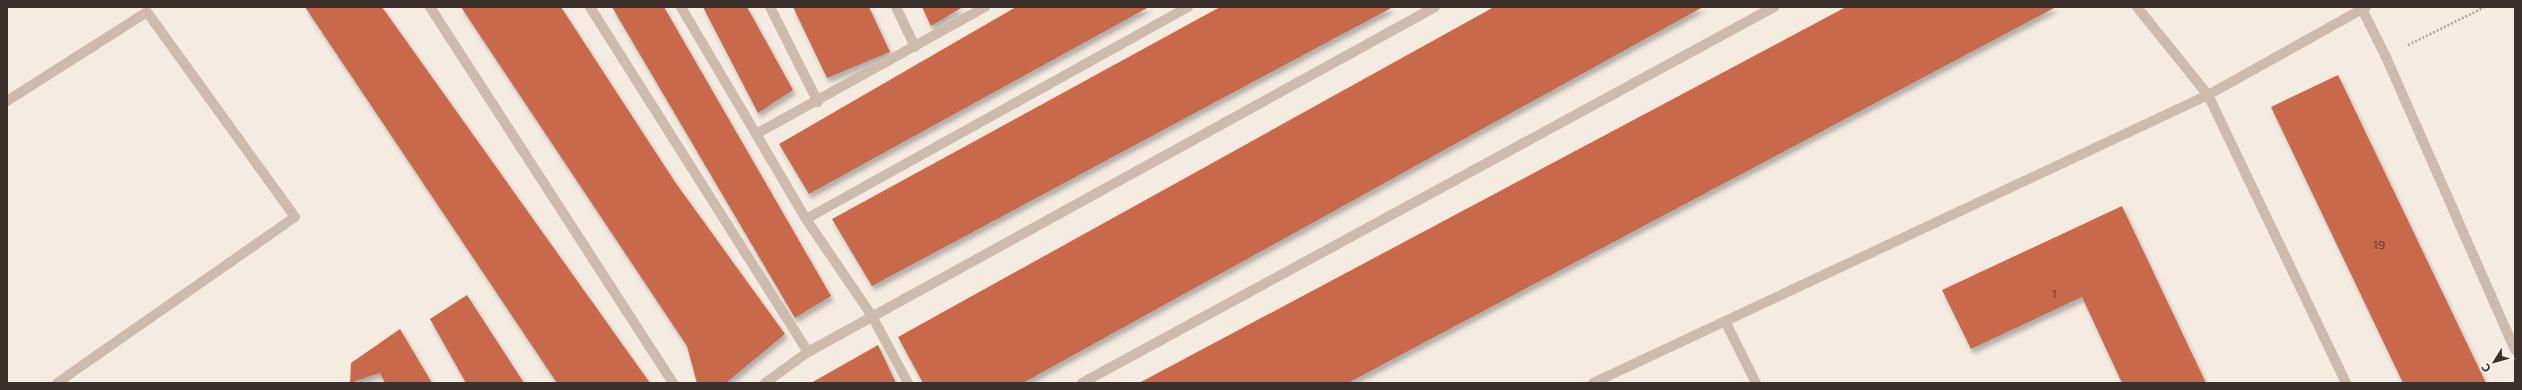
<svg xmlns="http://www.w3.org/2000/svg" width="2522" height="390" font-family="Commissioner,sans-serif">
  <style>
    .building { fill: #c8694b; filter: url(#shadow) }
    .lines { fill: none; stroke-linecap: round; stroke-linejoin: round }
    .path { stroke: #b9a596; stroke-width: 2.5; stroke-dasharray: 2 2; stroke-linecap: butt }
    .minor { stroke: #cdbbac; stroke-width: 10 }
    .labels { text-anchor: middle; stroke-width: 3.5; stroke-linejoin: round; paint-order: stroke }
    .number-label { font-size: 12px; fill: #5e3e33 }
  </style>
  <defs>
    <filter id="shadow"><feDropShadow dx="2.5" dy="4.5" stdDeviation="2" flood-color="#0004"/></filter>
  </defs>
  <rect width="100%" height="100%" fill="#f4ebe1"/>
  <g class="building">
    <path d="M 305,7 L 382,7 L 650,383 L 557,383 Z"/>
    <path d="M 461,7 L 561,7 L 675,182 L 785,334 L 726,383 L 697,383 L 687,346 Z"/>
    <path d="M 612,7 L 664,7 L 831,296 L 795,318 Z"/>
    <path d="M 703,7 L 747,7 L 793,90 L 758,113 Z"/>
    <path d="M 793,7 L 869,7 L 890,52 L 827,78 Z"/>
    <path d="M 922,7 L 963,7 L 931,26 Z"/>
    <path d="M 1016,7 L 1149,7 L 809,194 L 779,144 Z"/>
    <path d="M 1220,7 L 1393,7 L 872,286 L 832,219 Z"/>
    <path d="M 1494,7 L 1703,7 L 1023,383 L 923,383 L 898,337 Z"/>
    <path d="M 1846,7 L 2056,7 L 1348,383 L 1139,383 Z"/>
    <path d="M 2338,75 L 2486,383 L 2403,383 L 2271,107 Z"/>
    <path d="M 2122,206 L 2206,383 L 2122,383 L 2082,297 L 1971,349 L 1942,290 Z"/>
    <path d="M 467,295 L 524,383 L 466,383 L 430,319 Z"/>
    <path d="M 400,329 L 432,383 L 385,383 L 380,373 L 350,383 L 351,363 Z"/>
    <path d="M 878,345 L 896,383 L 811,383 Z"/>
  </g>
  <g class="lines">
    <path class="path" d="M 2408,45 L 2485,7"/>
    <g class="minor">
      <path d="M 430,7 L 673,383"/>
      <path d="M 590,7 L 808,352"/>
      <path d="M 681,7 L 756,134"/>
      <path d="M 770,7 L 818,102"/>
      <path d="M 896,7 L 915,47"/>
      <path d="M 2137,7 L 2208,95 L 2346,383"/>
      <path d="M 2362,9 L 2386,57 L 2515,350"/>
      <path d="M 7,101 L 147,12 L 295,217 L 57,383"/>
      <path d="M 806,219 L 756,134 L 985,7"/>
      <path d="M 1725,321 L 1756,383"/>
      <path d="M 765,383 L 808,352 L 1435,7"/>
      <path d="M 908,383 L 872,316 L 806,219 L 1188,7"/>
      <path d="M 1082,383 L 1774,7"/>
      <path d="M 1593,383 L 2208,95 L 2366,7"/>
    </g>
  </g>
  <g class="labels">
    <g class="number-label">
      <text x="2379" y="249">19</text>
      <text x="2054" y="298">1</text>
    </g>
  </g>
  <rect width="2522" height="390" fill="none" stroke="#3b302b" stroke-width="16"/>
  <g transform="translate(2494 362) rotate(233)" stroke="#fbf5ee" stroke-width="3" paint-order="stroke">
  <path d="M0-3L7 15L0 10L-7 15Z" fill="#3b302b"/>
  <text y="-6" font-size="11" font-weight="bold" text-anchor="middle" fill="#3b302b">С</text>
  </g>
</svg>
